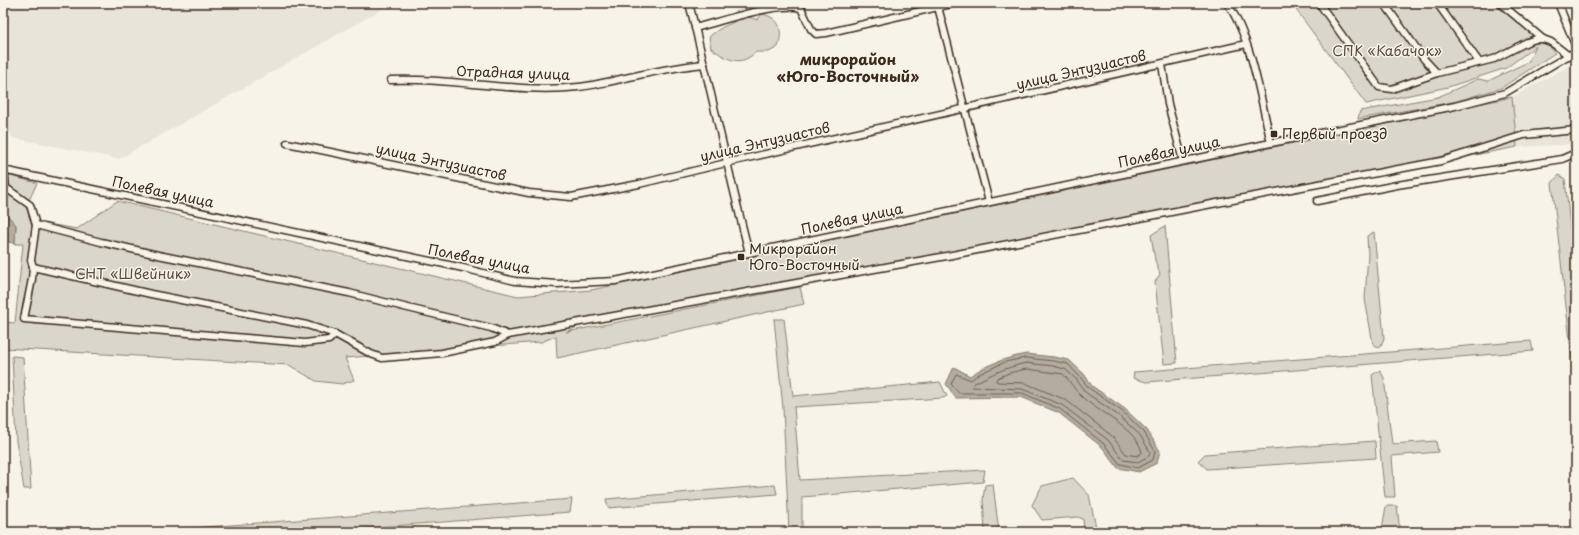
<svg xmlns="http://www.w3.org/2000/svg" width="1579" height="535" font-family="'Playpen Sans',sans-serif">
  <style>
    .built { fill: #e9e4d9 }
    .green { fill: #dbd6cb; stroke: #8b8074 }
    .water { fill: #b4aca0; stroke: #84786c }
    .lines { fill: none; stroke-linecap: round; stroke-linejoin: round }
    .shore { stroke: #6b5e52; stroke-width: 1 }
    .minor-casing { stroke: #3b2a1e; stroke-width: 9 }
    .minor { stroke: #f7f3e8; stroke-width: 6 }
    .poi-dot { fill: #3b2a1e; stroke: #f7f3e8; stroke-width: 1.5 }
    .labels { text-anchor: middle; stroke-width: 3; stroke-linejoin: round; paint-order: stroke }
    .park-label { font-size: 14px; fill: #5b4c41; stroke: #f7f3e8 }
    .street-label { font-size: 14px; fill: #3b2a1e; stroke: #f7f3e8 }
    .poi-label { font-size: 14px; fill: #3b2a1e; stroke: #f7f3e8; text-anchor: start }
    .neighbourhood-label { font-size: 15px; font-weight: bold; fill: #3b2a1e; stroke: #f7f3e8 }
  </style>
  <rect width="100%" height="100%" fill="#f7f3e8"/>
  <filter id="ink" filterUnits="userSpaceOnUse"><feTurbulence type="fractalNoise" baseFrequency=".025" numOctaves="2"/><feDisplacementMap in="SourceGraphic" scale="8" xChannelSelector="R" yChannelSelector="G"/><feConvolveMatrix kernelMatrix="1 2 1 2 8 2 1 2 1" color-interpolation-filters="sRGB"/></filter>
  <g filter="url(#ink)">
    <g class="built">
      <path d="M 3,3 L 393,3 L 119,159 L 13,138 L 3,122 Z"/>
      <path d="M 1576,62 L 1576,144 L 1517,147 L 1512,97 Z"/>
    </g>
    <g class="green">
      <path d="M 1291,3 L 1499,3 L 1546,38 L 1540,43 L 1547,43 L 1555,53 L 1501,88 L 1453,102 L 1358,119 L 1360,111 L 1438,97 L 1478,79 L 1488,81 L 1528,62 L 1536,46 L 1506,68 L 1448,87 L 1366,104 Z"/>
      <path d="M 762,14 C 781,18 783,31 778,47 L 769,52 L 756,52 C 739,68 727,59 711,48 L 709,37 C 720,26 734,23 747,16 L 757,20 Z"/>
      <path d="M 1512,97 L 1517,147 L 586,323 L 566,332 L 800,287 L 804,304 L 557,358 L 556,336 L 541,342 L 345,358 L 354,380 L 342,384 L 316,381 L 289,365 L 3,348 L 3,322 L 15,323 L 23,244 L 15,244 L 16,225 L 8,216 L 3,214 L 3,174 L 37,183 L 26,207 L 31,221 L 77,229 L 117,201 L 518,296 L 591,290 Z"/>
      <path d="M 1559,175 L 1565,179 L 1576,283 L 1576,394 L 1552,183 Z"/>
      <path d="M 1165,226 L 1177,363 L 1164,364 L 1155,282 L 1160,274 L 1155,260 L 1151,235 Z"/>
      <path d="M 1374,232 L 1384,338 L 1380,348 L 1373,344 L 1365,299 L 1368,254 L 1367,236 Z"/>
      <path d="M 774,319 L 784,319 L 793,396 L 940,382 L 947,396 L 943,398 L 794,407 L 800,480 L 985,470 L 983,482 L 802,497 L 802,532 L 789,532 L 783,408 Z"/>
      <path d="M 1531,341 L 1533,351 L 1146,382 L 1133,378 L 1134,372 Z"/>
      <path d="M 12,356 L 23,357 L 31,489 L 24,489 L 16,441 Z"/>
      <path d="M 1380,370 L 1384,378 L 1392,444 L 1436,441 L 1438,452 L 1392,456 L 1395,497 L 1385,497 L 1372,375 Z"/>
      <path d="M 1375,441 L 1376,458 L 1207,469 L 1198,461 L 1205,454 Z"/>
      <path d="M 1073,478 L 1089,495 L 1097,532 L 1084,532 L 1083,519 L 1078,517 L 1042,520 L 1032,505 L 1042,486 Z"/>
      <path d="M 993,484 L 999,532 L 985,532 L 983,499 L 985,485 Z"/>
      <path d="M 775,485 L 777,494 L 608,508 L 606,499 Z"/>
      <path d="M 572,499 L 570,512 L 316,532 L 140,532 Z"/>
      <path d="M 1386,506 L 1397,506 L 1400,532 L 1383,532 L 1382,529 Z"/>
    </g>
    <g class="water">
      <path d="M 3,214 L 8,216 L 16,225 L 15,244 L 3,240 Z"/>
      <path d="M 1026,354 L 1054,357 L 1069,360 L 1084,374 L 1092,386 L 1125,409 L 1147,430 L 1160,451 L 1157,463 L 1139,472 L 1118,468 L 1102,447 L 1059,413 L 1021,397 L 956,398 L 946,384 L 954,367 L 970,376 C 987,364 1006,358 1026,354 Z"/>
    </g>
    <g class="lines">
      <g class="shore">
        <path d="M 1026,358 L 1053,361 L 1068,364 L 1080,377 L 1089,388 L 1123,412 L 1144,432 L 1155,451 L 1153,460 L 1138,468 L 1120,464 L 1104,444 L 1060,409 L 1022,393 L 959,393 L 951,384 L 956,374 L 971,380 L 979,374 L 1005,362 Z"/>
        <path d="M 1026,363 L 1053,366 L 1065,369 L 1077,380 L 1085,392 L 1119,416 L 1140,435 L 1150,452 L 1149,456 L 1138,462 L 1123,460 L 1108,440 L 1062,405 L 1022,389 L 972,387 L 973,384 C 992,374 1004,368 1026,363 Z"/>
        <path d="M 1027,369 L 1063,374 C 1070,381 1074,389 1081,396 C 1096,411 1139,430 1142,453 L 1137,456 L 1126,454 L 1112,436 L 1066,400 L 1025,383 L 998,382 L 996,381 L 997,378 L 1009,373 Z"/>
      </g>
      <defs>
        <g id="minor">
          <path d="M 689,3 C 710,86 728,170 749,253"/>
          <path d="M 937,3 L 989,202"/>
          <path d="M 1227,3 C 1252,38 1261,101 1271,143"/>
          <path d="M 1319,3 L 1379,87 L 1392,89 L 1437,73 L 1494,59 L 1527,42 L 1536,39 L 1543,39 L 1551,42 L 1569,56"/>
          <path d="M 1384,3 L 1424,59 L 1437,73"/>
          <path d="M 1437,3 L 1479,62"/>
          <path d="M 1500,3 L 1543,39"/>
          <path d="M 1558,3 L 1576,47"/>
          <path d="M 695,28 C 722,21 776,2 801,8 L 811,29 L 816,34 L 826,33 L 955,3"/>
          <path d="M 1162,64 L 1168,104 L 1183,161"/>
          <path d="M 391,80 C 453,77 516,94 579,87 C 590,86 601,83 612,81 C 642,74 673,67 704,64"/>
          <path d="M 287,143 L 529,193 L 571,197 L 639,184 L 726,163 L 1246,44"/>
          <path d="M 3,170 L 463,268 L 515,281 L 557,284 L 615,281 L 1266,144 L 1455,106 L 1505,93 L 1576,51"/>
          <path d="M 4,170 L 6,188 L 30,205 L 36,225 L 31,260 L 33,267 L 32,279 L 24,319 L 305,343 L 329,340 L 335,334"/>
          <path d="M 1317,201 L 1397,185 L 1562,159 L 1576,153"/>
          <path d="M 36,225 L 101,242 L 158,255 L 349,293 L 408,308 L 491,328 L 508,335 L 952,255 L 1217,203 L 1441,161 L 1524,135 L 1576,130"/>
          <path d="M 33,267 L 151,294 L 307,325 L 335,334 L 371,354 L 382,358 L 442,353 L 495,342 L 508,335"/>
        </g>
      </defs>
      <use href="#minor" class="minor-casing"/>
      <use href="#minor" class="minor"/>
    </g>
  </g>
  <g class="poi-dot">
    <rect x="1270" y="130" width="8" height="8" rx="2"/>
    <rect x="737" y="253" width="8" height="8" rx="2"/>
  </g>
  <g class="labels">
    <g class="park-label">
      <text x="1387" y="56">СПК «Кабачок»</text>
      <text x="133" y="279">СНТ «Швейник»</text>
    </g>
    <g class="street-label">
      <text transform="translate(1081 70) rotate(-13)" y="5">улица Энтузиастов</text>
      <text transform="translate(513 73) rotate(2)" y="5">Отрадная улица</text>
      <text transform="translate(765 142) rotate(-13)" y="5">улица Энтузиастов</text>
      <text transform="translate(1169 152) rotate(-12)" y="5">Полевая улица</text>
      <text transform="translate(441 162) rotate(12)" y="5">улица Энтузиастов</text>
      <text transform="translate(163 192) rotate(12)" y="5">Полевая улица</text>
      <text transform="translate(852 219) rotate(-12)" y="5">Полевая улица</text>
      <text transform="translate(479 259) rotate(11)" y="5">Полевая улица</text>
    </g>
    <g class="poi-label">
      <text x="1282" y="139">Первый проезд</text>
      <text x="749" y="254">Микрорайон<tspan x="749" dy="16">Юго-Восточный</tspan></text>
    </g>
    <g class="neighbourhood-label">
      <text x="848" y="65">микрорайон<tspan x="848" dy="17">«Юго-Восточный»</tspan></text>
    </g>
  </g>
  <rect width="1579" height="535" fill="none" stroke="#f7f3e8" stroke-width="16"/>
  <rect x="8" y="8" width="1563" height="519" fill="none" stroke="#3b2a1e" stroke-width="1.5" filter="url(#ink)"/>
</svg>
